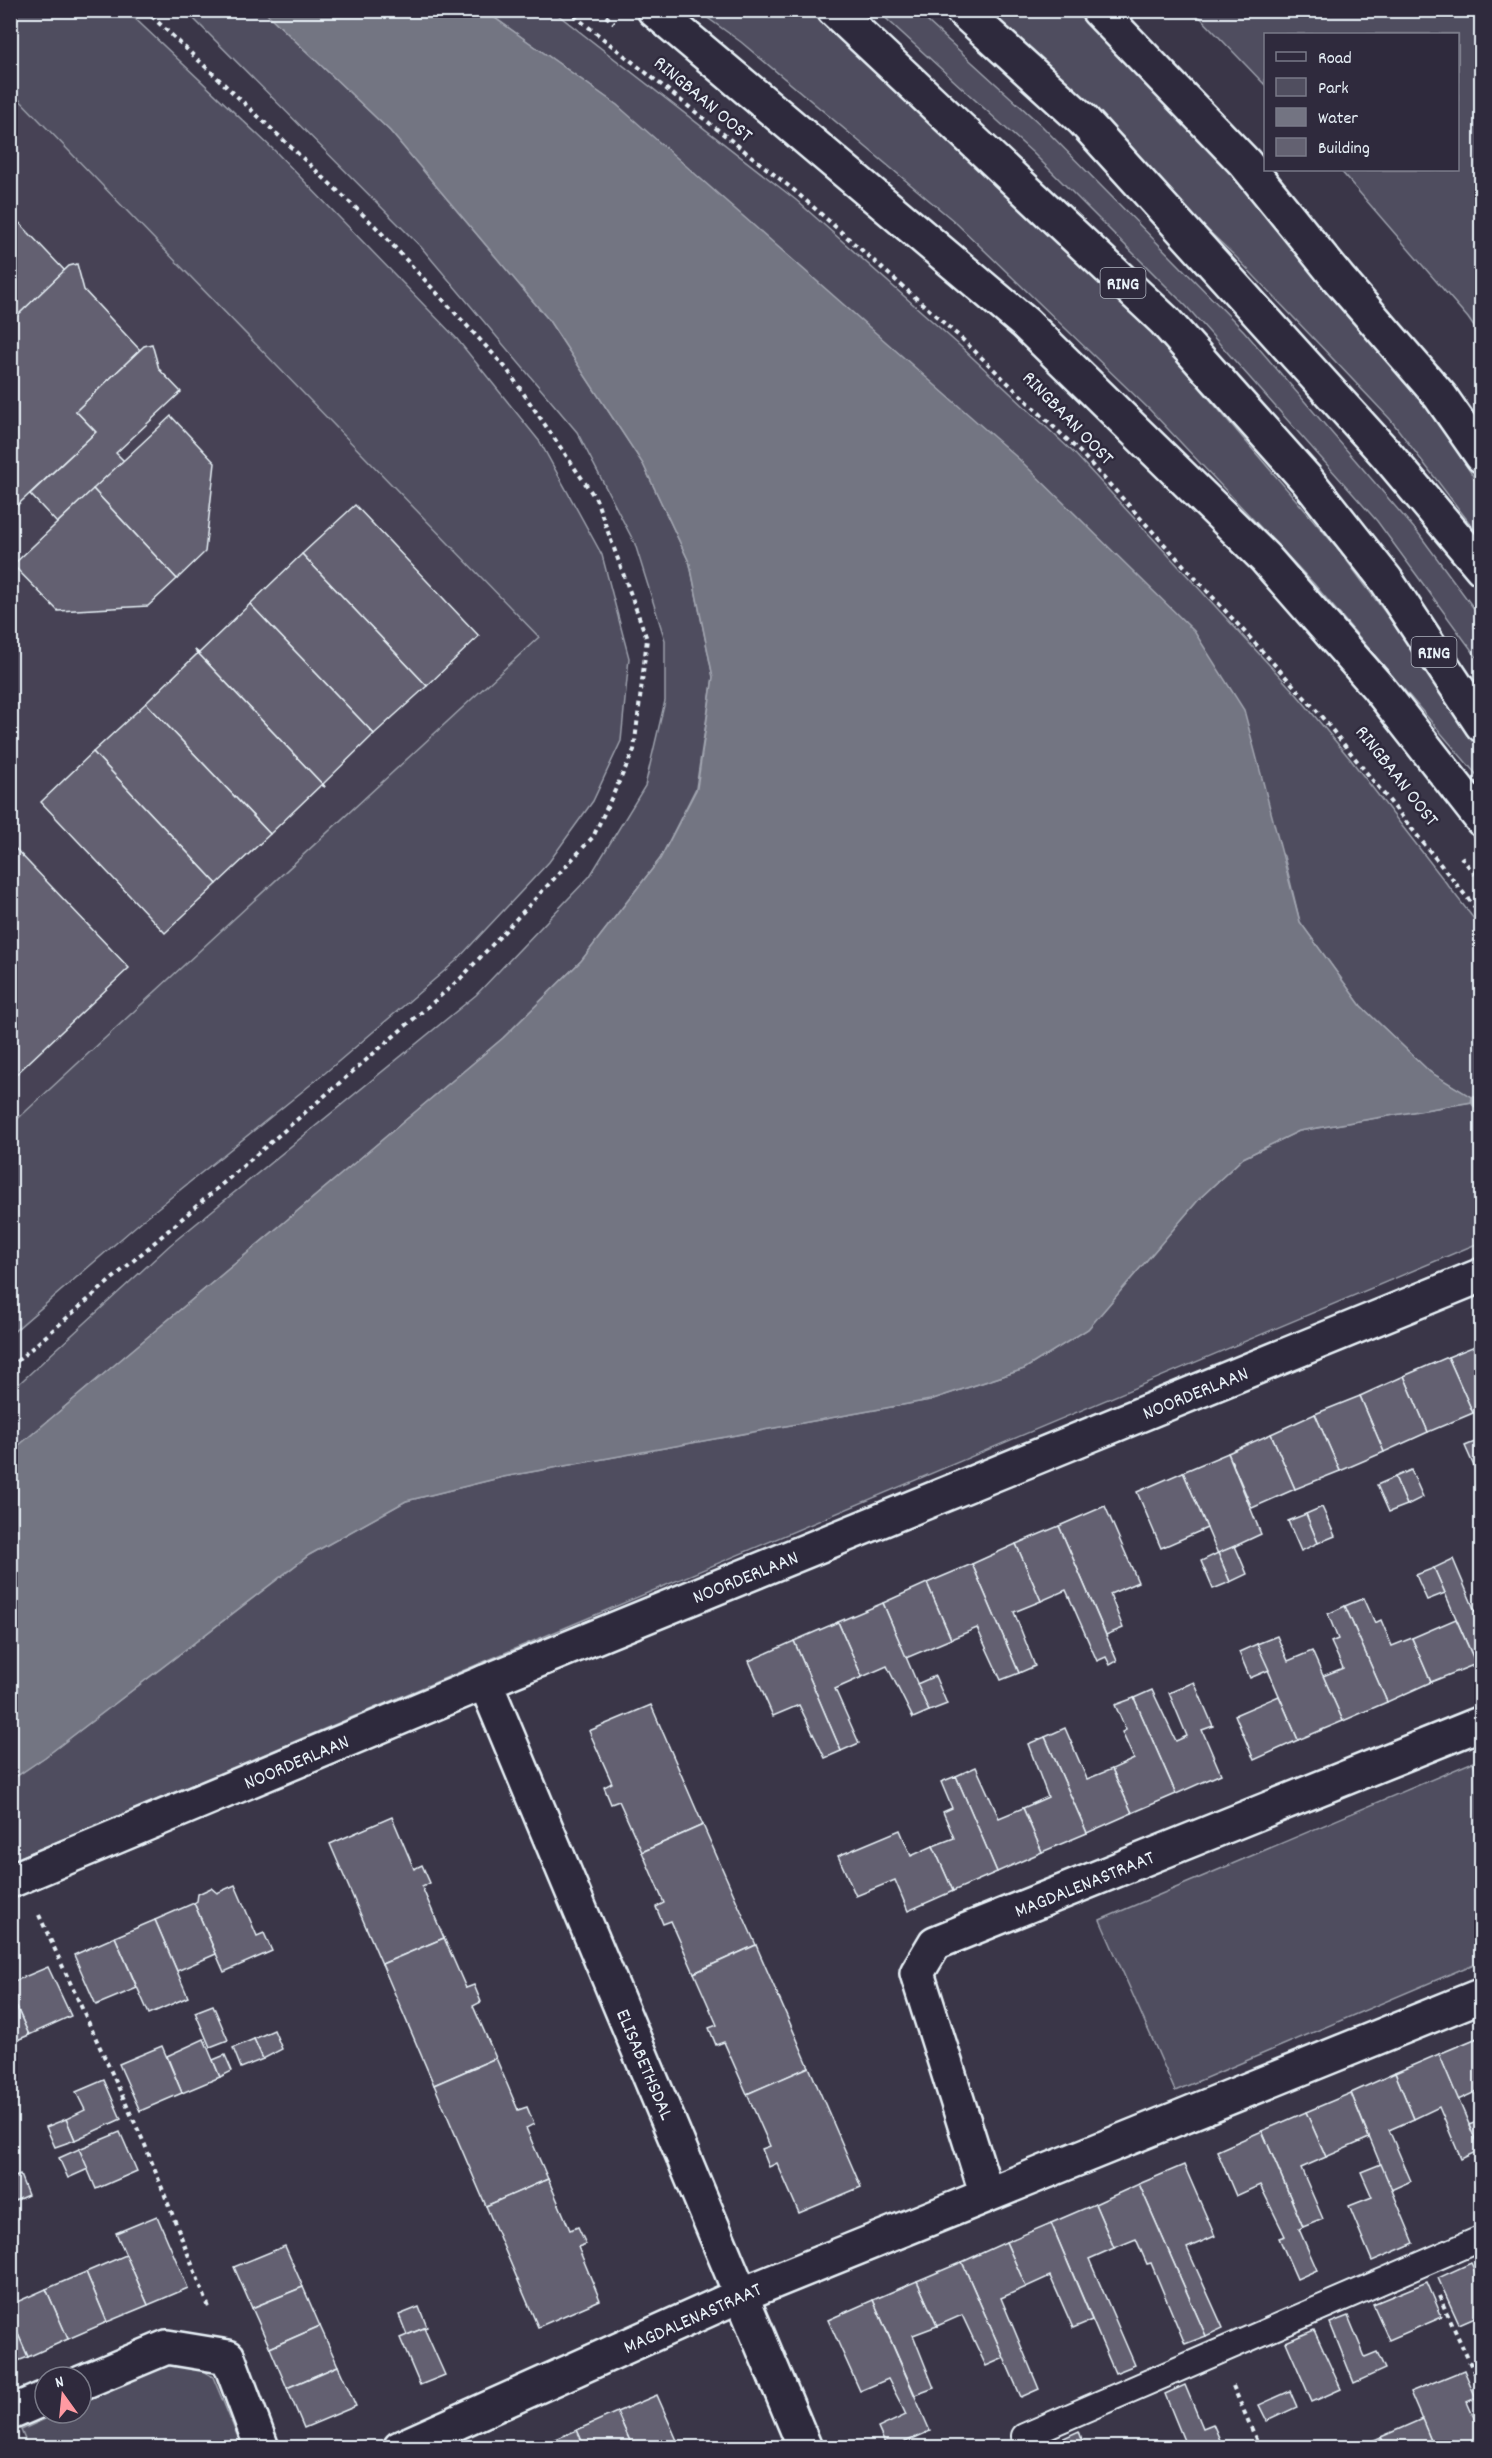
<svg xmlns="http://www.w3.org/2000/svg" width="1492" height="2458" font-family="Dekko,sans-serif">
  <style>
    .built { fill: #464354 }
    .green { fill: #504e5f; stroke: #9ca0ac; stroke-width: 1.5 }
    .water { fill: #737482; stroke: #a2a6b1; stroke-width: 1.5 }
    .lines { fill: none; stroke-linecap: round; stroke-linejoin: round }
    .stream { stroke: #a2a6b1; stroke-width: 15 }
    .building { fill: #636171; stroke: #e8f1f8; stroke-width: 1.5 }
    .service-casing { stroke: #e8f1f8; stroke-width: 28 }
    .minor-casing { stroke: #e8f1f8; stroke-width: 38 }
    .primary-casing { stroke: #e8f1f8; stroke-width: 38 }
    .path { stroke: #e8f1f8; stroke-width: 4; stroke-dasharray: 4.5 4.5; stroke-linecap: butt }
    .service { stroke: #2f2a3d; stroke-width: 24 }
    .minor { stroke: #2f2a3d; stroke-width: 33 }
    .primary { stroke: #2f2a3d; stroke-width: 33 }
    .labels { text-anchor: middle; stroke-width: 5; stroke-linejoin: round; paint-order: stroke }
    .shield { fill: #2f2a3d; stroke: #b0b5c0; stroke-width: 1.5 }
    .shield-label { font-size: 18px; font-weight: bold; fill: #e8f1f8 }
    .street-label { font-size: 20px; fill: #e8f1f8; stroke: #2f2a3d }
  </style>
  <rect width="100%" height="100%" fill="#3a3648"/>
  <filter id="ink" filterUnits="userSpaceOnUse"><feTurbulence type="fractalNoise" baseFrequency=".0167" numOctaves="2"/><feDisplacementMap in="SourceGraphic" scale="12" xChannelSelector="R" yChannelSelector="G"/><feConvolveMatrix kernelMatrix="1 2 1 2 8 2 1 2 1" color-interpolation-filters="sRGB"/></filter>
  <g filter="url(#ink)">
    <path class="built" d="M 10,25 L 571,643 L 10,1247 Z"/>
    <g class="green">
      <path d="M 10,11 L 127,11 L 275,151 L 457,339 L 540,442 L 602,555 L 629,658 L 621,741 L 593,801 L 549,862 L 456,961 L 325,1073 L 144,1219 L 11,1334 L 11,1125 L 539,637 L 11,91 Z"/>
      <path d="M 186,11 L 264,11 L 390,131 L 548,319 L 643,464 L 690,564 L 713,677 L 696,788 L 660,859 L 581,961 L 503,1038 L 11,1452 L 11,1391 L 170,1245 L 476,995 L 590,876 L 645,786 L 665,701 L 665,640 L 635,544 L 577,432 L 421,247 Z"/>
      <path d="M 485,11 L 553,11 L 796,200 L 959,345 L 1076,455 L 1298,696 L 1351,760 L 1481,928 L 1481,1242 L 11,1861 L 11,1780 L 45,1757 L 309,1555 L 406,1501 L 503,1477 L 930,1400 L 1024,1369 L 1088,1329 L 1200,1198 L 1243,1158 L 1299,1131 L 1477,1101 L 1430,1072 L 1361,1006 L 1300,922 L 1284,856 L 617,105 Z"/>
      <path d="M 698,11 L 812,11 L 978,157 L 1153,333 L 1339,550 L 1481,742 L 1481,780 L 1314,584 L 1150,410 L 955,222 L 741,42 Z"/>
      <path d="M 878,11 L 916,11 L 1042,126 L 1244,331 L 1419,534 L 1481,618 L 1481,663 L 1377,521 L 1187,307 L 1033,153 Z"/>
      <path d="M 978,11 L 1081,11 L 1177,107 L 1423,400 L 1481,488 L 1481,538 L 1390,419 L 1236,257 Z"/>
      <path d="M 1194,11 L 1481,11 L 1481,337 L 1468,318 L 1340,170 L 1458,170 L 1458,34 L 1266,34 L 1265,85 Z"/>
      <path d="M 1473,1762 L 1482,1783 L 1481,1961 L 1175,2091 L 1100,1920 Z"/>
      <path d="M 177,2364 L 198,2368 L 213,2377 L 242,2447 L 28,2447 L 21,2430 L 58,2413 L 81,2413 L 81,2403 L 155,2369 Z"/>
    </g>
    <path class="water" d="M 264,11 L 485,11 L 617,105 L 1020,460 L 1194,631 L 1244,710 L 1300,922 L 1361,1006 L 1430,1072 L 1478,1101 L 1299,1131 L 1243,1158 L 1200,1198 L 1088,1329 L 1024,1369 L 930,1400 L 503,1477 L 406,1501 L 309,1555 L 45,1757 L 11,1780 L 11,1452 L 503,1038 L 581,961 L 660,859 L 697,788 L 713,677 L 690,564 L 643,464 L 548,319 L 390,131 Z"/>
    <g class="lines">
      <path class="stream" d="M 1478,1101 L 1482,1102"/>
    </g>
    <g class="building">
      <path d="M 10,213 L 65,271 L 18,315 L 10,307 Z"/>
      <path d="M 77,264 L 84,290 L 140,350 L 76,411 L 96,432 L 10,512 L 10,307 L 18,315 L 69,266 Z"/>
      <path d="M 152,344 L 159,369 L 181,392 L 116,453 L 124,461 L 57,523 L 30,494 L 96,432 L 76,411 L 144,346 Z"/>
      <path d="M 171,416 L 215,463 L 205,552 L 177,579 L 93,489 Z"/>
      <path d="M 93,489 L 177,579 L 148,606 L 58,611 L 13,565 Z"/>
      <path d="M 355,505 L 479,636 L 427,686 L 302,554 Z"/>
      <path d="M 302,554 L 427,686 L 374,734 L 250,604 Z"/>
      <path d="M 250,604 L 374,734 L 323,784 L 325,787 L 195,650 L 199,653 Z"/>
      <path d="M 195,650 L 325,787 L 321,785 L 270,834 L 146,703 L 197,654 Z"/>
      <path d="M 146,703 L 270,834 L 217,884 L 93,752 Z"/>
      <path d="M 93,752 L 217,884 L 165,933 L 41,802 Z"/>
      <path d="M 10,843 L 129,968 L 10,1080 Z"/>
      <path d="M 1482,1343 L 1482,1409 L 1473,1413 L 1448,1357 Z"/>
      <path d="M 1448,1357 L 1473,1413 L 1428,1432 L 1404,1376 Z"/>
      <path d="M 1404,1376 L 1428,1432 L 1384,1452 L 1360,1396 Z"/>
      <path d="M 1360,1396 L 1384,1452 L 1340,1471 L 1315,1414 Z"/>
      <path d="M 1315,1414 L 1340,1471 L 1295,1489 L 1271,1434 Z"/>
      <path d="M 1271,1434 L 1295,1489 L 1252,1508 L 1228,1453 Z"/>
      <path d="M 1482,1439 L 1482,1471 L 1477,1473 L 1465,1446 Z"/>
      <path d="M 1228,1453 L 1261,1534 L 1218,1554 L 1183,1472 Z"/>
      <path d="M 1411,1470 L 1423,1497 L 1407,1505 L 1395,1477 Z"/>
      <path d="M 1183,1472 L 1207,1528 L 1161,1548 L 1137,1492 Z"/>
      <path d="M 1395,1477 L 1407,1505 L 1389,1512 L 1377,1485 Z"/>
      <path d="M 1105,1506 L 1138,1582 L 1110,1594 L 1123,1628 L 1106,1635 L 1059,1526 Z"/>
      <path d="M 1322,1507 L 1335,1536 L 1318,1543 L 1306,1514 Z"/>
      <path d="M 1306,1514 L 1318,1543 L 1301,1551 L 1288,1521 Z"/>
      <path d="M 1059,1526 L 1117,1661 L 1110,1665 L 1106,1657 L 1097,1661 L 1066,1590 L 1041,1601 L 1016,1544 Z"/>
      <path d="M 1016,1544 L 1041,1601 L 1014,1612 L 1035,1666 L 1019,1673 L 972,1564 Z"/>
      <path d="M 1235,1546 L 1247,1574 L 1230,1582 L 1218,1553 Z"/>
      <path d="M 1218,1553 L 1230,1582 L 1213,1589 L 1201,1561 Z"/>
      <path d="M 1453,1559 L 1475,1611 L 1482,1608 L 1482,1661 L 1476,1664 L 1434,1568 Z"/>
      <path d="M 972,1564 L 1019,1673 L 1001,1680 L 977,1628 L 951,1639 L 927,1583 Z"/>
      <path d="M 1434,1568 L 1445,1593 L 1427,1600 L 1416,1575 Z"/>
      <path d="M 927,1583 L 951,1639 L 906,1658 L 883,1603 Z"/>
      <path d="M 1364,1598 L 1375,1623 L 1381,1620 L 1392,1646 L 1412,1638 L 1431,1682 L 1387,1702 L 1345,1606 Z"/>
      <path d="M 883,1603 L 929,1711 L 913,1718 L 887,1666 L 862,1677 L 838,1622 Z"/>
      <path d="M 1345,1606 L 1387,1702 L 1343,1721 L 1323,1676 L 1343,1668 L 1331,1642 L 1338,1639 L 1328,1614 Z"/>
      <path d="M 1456,1619 L 1476,1664 L 1431,1682 L 1412,1638 Z"/>
      <path d="M 838,1622 L 862,1677 L 835,1689 L 859,1743 L 841,1751 L 794,1641 Z"/>
      <path d="M 1277,1636 L 1288,1661 L 1312,1651 L 1343,1721 L 1298,1740 L 1257,1644 Z"/>
      <path d="M 794,1641 L 841,1751 L 825,1758 L 799,1705 L 773,1716 L 749,1661 Z"/>
      <path d="M 1257,1644 L 1269,1670 L 1250,1678 L 1239,1652 Z"/>
      <path d="M 935,1676 L 947,1704 L 929,1711 L 917,1684 Z"/>
      <path d="M 1194,1682 L 1213,1726 L 1202,1730 L 1221,1774 L 1176,1794 L 1134,1698 L 1152,1690 L 1176,1741 L 1187,1736 L 1169,1693 Z"/>
      <path d="M 1279,1696 L 1298,1740 L 1254,1760 L 1235,1715 Z"/>
      <path d="M 1134,1698 L 1176,1794 L 1132,1813 L 1112,1769 L 1134,1759 L 1122,1732 L 1126,1730 L 1115,1705 Z"/>
      <path d="M 651,1705 L 703,1825 L 642,1852 L 619,1801 L 611,1804 L 604,1787 L 612,1783 L 589,1731 Z"/>
      <path d="M 1065,1728 L 1087,1779 L 1112,1769 L 1132,1813 L 1087,1833 L 1045,1737 Z"/>
      <path d="M 1045,1737 L 1087,1833 L 1042,1852 L 1023,1808 L 1048,1797 L 1028,1744 Z"/>
      <path d="M 976,1767 L 999,1818 L 1023,1808 L 1042,1852 L 997,1872 L 956,1776 Z"/>
      <path d="M 956,1776 L 997,1872 L 953,1891 L 933,1846 L 954,1838 L 943,1812 L 952,1808 L 941,1782 Z"/>
      <path d="M 392,1817 L 414,1869 L 422,1865 L 430,1883 L 422,1887 L 444,1938 L 382,1964 L 330,1844 Z"/>
      <path d="M 703,1825 L 756,1945 L 694,1973 L 671,1921 L 663,1924 L 656,1907 L 664,1903 L 642,1852 Z"/>
      <path d="M 900,1830 L 911,1856 L 933,1846 L 953,1891 L 908,1911 L 895,1880 L 856,1896 L 838,1856 Z"/>
      <path d="M 235,1885 L 257,1936 L 264,1933 L 272,1951 L 224,1972 L 194,1903 L 197,1901 L 198,1894 L 211,1888 L 217,1893 Z"/>
      <path d="M 194,1903 L 216,1954 L 177,1971 L 155,1920 Z"/>
      <path d="M 155,1920 L 188,1997 L 149,2014 L 115,1937 Z"/>
      <path d="M 115,1937 L 137,1988 L 96,2005 L 74,1955 Z"/>
      <path d="M 444,1938 L 466,1988 L 474,1985 L 481,2002 L 473,2006 L 496,2058 L 434,2085 L 382,1964 Z"/>
      <path d="M 756,1945 L 809,2067 L 747,2094 L 724,2042 L 716,2045 L 709,2028 L 717,2025 L 694,1973 Z"/>
      <path d="M 48,1967 L 71,2016 L 29,2035 L 10,1992 L 10,1983 Z"/>
      <path d="M 10,1992 L 29,2035 L 10,2043 Z"/>
      <path d="M 213,2005 L 228,2040 L 210,2047 L 195,2012 Z"/>
      <path d="M 274,2030 L 282,2049 L 263,2059 L 254,2039 Z"/>
      <path d="M 1482,2036 L 1482,2089 L 1458,2100 L 1439,2054 Z"/>
      <path d="M 204,2039 L 220,2077 L 182,2093 L 167,2056 Z"/>
      <path d="M 254,2039 L 263,2059 L 241,2068 L 233,2048 Z"/>
      <path d="M 162,2046 L 182,2093 L 140,2111 L 119,2064 Z"/>
      <path d="M 1439,2054 L 1480,2150 L 1461,2159 L 1439,2107 L 1414,2119 L 1395,2073 Z"/>
      <path d="M 225,2055 L 232,2071 L 220,2077 L 213,2060 Z"/>
      <path d="M 496,2058 L 518,2110 L 527,2107 L 534,2124 L 526,2128 L 548,2179 L 486,2206 L 434,2085 Z"/>
      <path d="M 809,2067 L 861,2187 L 799,2213 L 777,2163 L 769,2167 L 762,2149 L 770,2146 L 747,2094 Z"/>
      <path d="M 1395,2073 L 1414,2119 L 1389,2130 L 1411,2181 L 1391,2190 L 1351,2093 Z"/>
      <path d="M 104,2080 L 121,2119 L 75,2140 L 66,2119 L 85,2110 L 76,2092 Z"/>
      <path d="M 1351,2093 L 1369,2138 L 1326,2157 L 1306,2112 Z"/>
      <path d="M 1306,2112 L 1326,2157 L 1301,2168 L 1323,2219 L 1303,2227 L 1262,2131 Z"/>
      <path d="M 66,2119 L 75,2140 L 55,2147 L 46,2127 Z"/>
      <path d="M 1482,2120 L 1482,2150 L 1480,2150 L 1469,2125 Z"/>
      <path d="M 1262,2131 L 1303,2227 L 1299,2229 L 1317,2270 L 1297,2279 L 1279,2238 L 1285,2236 L 1260,2185 L 1236,2196 L 1217,2151 Z"/>
      <path d="M 120,2132 L 137,2171 L 96,2189 L 79,2149 Z"/>
      <path d="M 79,2149 L 88,2169 L 68,2178 L 59,2158 Z"/>
      <path d="M 1381,2164 L 1414,2243 L 1372,2261 L 1349,2206 L 1372,2197 L 1361,2172 Z"/>
      <path d="M 1184,2165 L 1215,2236 L 1187,2248 L 1223,2328 L 1206,2336 L 1139,2184 Z"/>
      <path d="M 20,2175 L 28,2195 L 10,2203 L 10,2179 Z"/>
      <path d="M 548,2179 L 570,2230 L 578,2227 L 586,2244 L 578,2247 L 600,2300 L 538,2327 L 486,2206 Z"/>
      <path d="M 1139,2184 L 1206,2336 L 1185,2344 L 1151,2263 L 1147,2264 L 1136,2239 L 1114,2248 L 1095,2204 Z"/>
      <path d="M 1095,2204 L 1114,2248 L 1089,2259 L 1135,2365 L 1115,2373 L 1051,2223 Z"/>
      <path d="M 157,2216 L 188,2288 L 148,2305 L 116,2233 Z"/>
      <path d="M 1051,2223 L 1092,2320 L 1073,2328 L 1050,2276 L 1026,2287 L 1006,2242 Z"/>
      <path d="M 1006,2242 L 1026,2287 L 1001,2298 L 1039,2389 L 1021,2397 L 962,2262 Z"/>
      <path d="M 285,2246 L 303,2287 L 252,2308 L 234,2267 Z"/>
      <path d="M 126,2255 L 148,2305 L 107,2322 L 86,2272 Z"/>
      <path d="M 962,2262 L 1004,2358 L 986,2366 L 962,2315 L 937,2326 L 917,2281 Z"/>
      <path d="M 1471,2263 L 1482,2286 L 1482,2314 L 1459,2324 L 1438,2278 Z"/>
      <path d="M 86,2272 L 107,2322 L 68,2339 L 46,2289 Z"/>
      <path d="M 917,2281 L 937,2326 L 913,2335 L 934,2388 L 915,2395 L 873,2300 Z"/>
      <path d="M 1427,2282 L 1442,2317 L 1389,2340 L 1373,2304 Z"/>
      <path d="M 303,2287 L 320,2326 L 270,2348 L 252,2308 Z"/>
      <path d="M 46,2289 L 68,2339 L 28,2357 L 10,2316 L 10,2305 Z"/>
      <path d="M 873,2300 L 930,2431 L 892,2448 L 887,2448 L 878,2428 L 906,2415 L 900,2402 L 888,2379 L 860,2391 L 828,2320 Z"/>
      <path d="M 419,2307 L 427,2327 L 407,2335 L 399,2315 Z"/>
      <path d="M 10,2316 L 28,2357 L 10,2364 Z"/>
      <path d="M 1348,2316 L 1365,2357 L 1377,2352 L 1385,2369 L 1354,2383 L 1330,2323 Z"/>
      <path d="M 320,2326 L 338,2366 L 287,2388 L 270,2348 Z"/>
      <path d="M 424,2328 L 445,2375 L 420,2385 L 400,2338 Z"/>
      <path d="M 1314,2330 L 1341,2389 L 1312,2402 L 1286,2342 Z"/>
      <path d="M 338,2366 L 356,2406 L 304,2428 L 287,2388 Z"/>
      <path d="M 1464,2370 L 1476,2398 L 1467,2402 L 1482,2436 L 1482,2448 L 1434,2448 L 1410,2392 Z"/>
      <path d="M 1185,2385 L 1203,2428 L 1213,2424 L 1220,2440 L 1203,2448 L 1187,2448 L 1165,2394 Z"/>
      <path d="M 1290,2391 L 1297,2407 L 1267,2421 L 1259,2405 Z"/>
      <path d="M 657,2395 L 679,2445 L 633,2448 L 617,2412 Z"/>
      <path d="M 617,2412 L 633,2448 L 585,2448 L 577,2430 Z"/>
      <path d="M 1422,2419 L 1434,2448 L 1386,2448 L 1381,2437 Z"/>
      <path d="M 577,2430 L 585,2448 L 538,2448 L 537,2447 Z"/>
      <path d="M 1079,2431 L 1085,2448 L 1042,2448 Z"/>
      <path d="M 1381,2437 L 1386,2448 L 1356,2448 Z"/>
    </g>
    <g class="lines">
      <defs>
        <path id="service" d="M 1024,2436 L 1482,2238"/>
        <g id="minor">
          <path d="M 485,1682 L 805,2448"/>
          <path d="M 10,1881 L 485,1682 L 1482,1275"/>
          <path d="M 987,2195 L 917,1973 L 935,1943 L 1482,1723"/>
          <path d="M 81,2383 L 167,2347 L 228,2357 L 262,2448"/>
          <path d="M 10,2413 L 45,2398"/>
          <path d="M 400,2448 L 743,2294 L 1482,1995"/>
        </g>
        <g id="primary">
          <path d="M 654,10 L 1025,323 L 1265,558 L 1378,687 L 1482,820"/>
          <path d="M 834,10 L 1165,321 L 1307,480 L 1386,580 L 1482,725"/>
          <path d="M 962,10 L 1083,120 L 1387,455 L 1482,568"/>
          <path d="M 1098,10 L 1245,163 L 1338,278 L 1440,396 L 1482,456"/>
        </g>
      </defs>
      <use href="#service" class="service-casing"/>
      <use href="#minor" class="minor-casing"/>
      <use href="#primary" class="primary-casing"/>
      <g class="path">
        <path d="M 567,10 L 795,191 L 961,338 L 1079,451 L 1317,711 L 1482,916"/>
        <path d="M 599,10 L 614,23"/>
        <path d="M 1461,857 L 1482,883"/>
        <path d="M 10,1367 L 460,979 L 593,837 L 634,750 L 647,639 L 596,499 L 506,368 L 375,226 L 145,10"/>
        <path d="M 39,1915 L 145,2145 L 210,2310"/>
        <path d="M 1439,2296 L 1482,2389"/>
        <path d="M 1233,2386 L 1260,2448"/>
      </g>
      <use href="#service" class="service"/>
      <use href="#minor" class="minor"/>
      <use href="#primary" class="primary"/>
    </g>
  </g>
  <g class="labels">
    <g class="shield">
      <rect x="1100.5" y="268" width="45" height="30" rx="4.5"/>
      <rect x="1411.5" y="637" width="45" height="30" rx="4.5"/>
    </g>
    <g class="shield-label">
      <text x="1123" y="289">RING</text>
      <text x="1434" y="658">RING</text>
    </g>
    <g class="street-label">
      <text transform="translate(704 98) rotate(40)" y="7">RINGBAAN OOST</text>
      <text transform="translate(1069 417) rotate(46)" y="7">RINGBAAN OOST</text>
      <text transform="translate(1398 775) rotate(52)" y="7">RINGBAAN OOST</text>
      <text transform="translate(1195 1392) rotate(-22)" y="7">NOORDERLAAN</text>
      <text transform="translate(745 1576) rotate(-22)" y="7">NOORDERLAAN</text>
      <text transform="translate(296 1761) rotate(-23)" y="7">NOORDERLAAN</text>
      <text transform="translate(1084 1883) rotate(-22)" y="7">MAGDALENASTRAAT</text>
      <text transform="translate(646 2064) rotate(67)" y="7">ELISABETHSDAL</text>
      <text transform="translate(692 2317) rotate(-24)" y="7">MAGDALENASTRAAT</text>
    </g>
  </g>
  <rect width="1492" height="2458" fill="none" stroke="#2f2a3d" stroke-width="36"/>
  <rect x="18" y="18" width="1456" height="2422" fill="none" stroke="#e8f1f8" stroke-width="2" filter="url(#ink)"/>
  <rect x="1264" y="33" width="195" height="138" fill="#2f2a3d" stroke="#797a88" stroke-width="1.5"/>
  <rect x="1276" y="52" width="30" height="9" fill="#2f2a3d" stroke="#797a88" stroke-width="1.5"/>
  <text x="1318" y="63" font-size="18" fill="#e8f1f8">Road</text>
  <rect x="1276" y="78" width="30" height="18" fill="#504e5f" stroke="#797a88" stroke-width="1.5"/>
  <text x="1318" y="93" font-size="18" fill="#e8f1f8">Park</text>
  <rect x="1276" y="108" width="30" height="18" fill="#737482" stroke="#797a88" stroke-width="1.5"/>
  <text x="1318" y="123" font-size="18" fill="#e8f1f8">Water</text>
  <rect x="1276" y="138" width="30" height="18" fill="#636171" stroke="#797a88" stroke-width="1.5"/>
  <text x="1318" y="153" font-size="18" fill="#e8f1f8">Building</text>
  <g transform="translate(63 2395) rotate(345)"><circle r="28" fill="#2f2a3d" stroke="#797a88" stroke-width="1.5"/>
  <path d="M0-4.5L10 22L0 15L-10 22Z" fill="#ff9aa2"/>
  <text y="-9" font-size="16" font-weight="bold" text-anchor="middle" fill="#e8f1f8">N</text>
  </g>
</svg>
